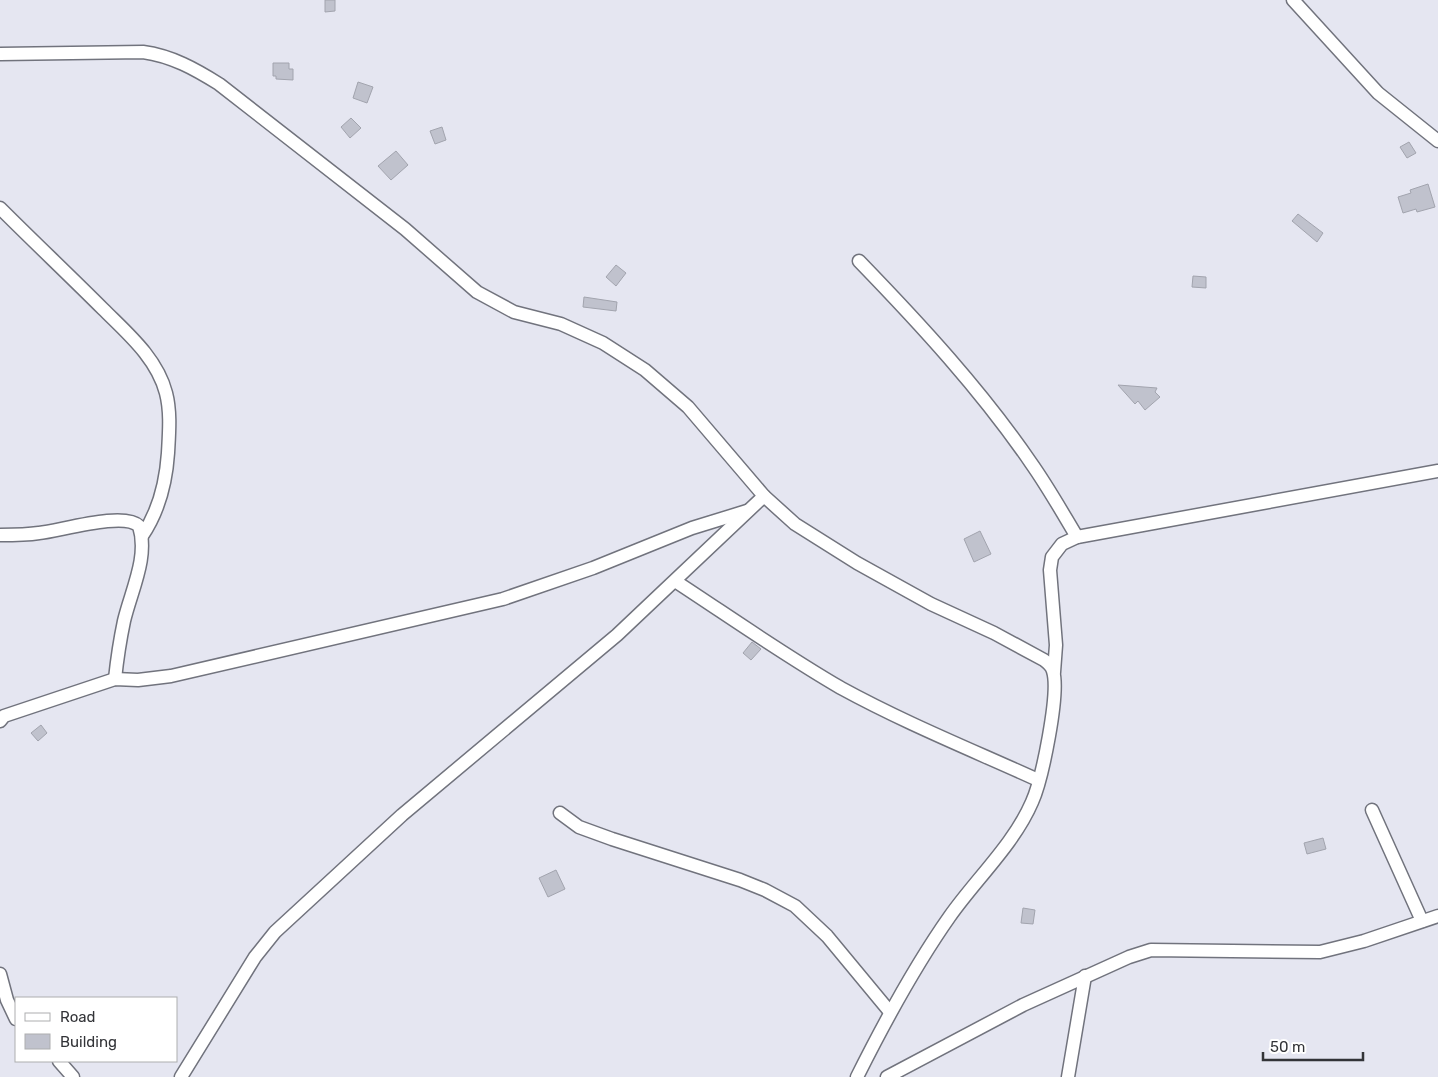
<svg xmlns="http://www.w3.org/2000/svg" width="1438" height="1077" font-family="Rubik,sans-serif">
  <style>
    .building { fill: #c0c2cd; stroke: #a2a4ae }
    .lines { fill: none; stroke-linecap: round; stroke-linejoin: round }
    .street-casing { stroke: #71737d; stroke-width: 15 }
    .street { stroke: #fff; stroke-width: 12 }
  </style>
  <rect width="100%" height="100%" fill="#e5e6f1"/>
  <g class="building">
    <path d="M 325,0 L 335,0 L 335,11 L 325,12 Z"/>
    <path d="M 273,63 L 289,63 L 289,69 L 293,69 L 293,80 L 276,79 L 276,76 L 273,76 Z"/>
    <path d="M 358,82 L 373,87 L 367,103 L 353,98 Z"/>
    <path d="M 351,118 L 361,128 L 350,138 L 341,127 Z"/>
    <path d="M 442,127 L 446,140 L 435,144 L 430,131 Z"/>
    <path d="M 1409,142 L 1416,153 L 1407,158 L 1400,147 Z"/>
    <path d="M 396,151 L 408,165 L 391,180 L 378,166 Z"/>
    <path d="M 1428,184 L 1435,207 L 1417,212 L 1416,209 L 1403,213 L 1398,197 L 1411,193 L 1410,190 Z"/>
    <path d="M 1298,214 L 1323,233 L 1317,242 L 1292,221 Z"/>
    <path d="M 616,265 L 626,273 L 616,286 L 606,277 Z"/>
    <path d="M 1193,276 L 1206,277 L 1206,288 L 1192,287 Z"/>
    <path d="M 584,297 L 617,302 L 616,311 L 583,307 Z"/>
    <path d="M 1118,385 L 1157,388 L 1155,392 L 1160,397 L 1145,410 L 1138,401 L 1135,404 Z"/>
    <path d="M 980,531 L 991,554 L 974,562 L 964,539 Z"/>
    <path d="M 752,642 L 761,649 L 751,660 L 743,653 Z"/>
    <path d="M 41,725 L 47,733 L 38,741 L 31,733 Z"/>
    <path d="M 1323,838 L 1326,849 L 1307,854 L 1304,843 Z"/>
    <path d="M 556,870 L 565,889 L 548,897 L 539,878 Z"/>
    <path d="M 1023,908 L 1035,910 L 1033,924 L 1021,923 Z"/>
  </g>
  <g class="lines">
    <defs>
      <g id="street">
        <path d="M 1293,0 L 1378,93 L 1438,141"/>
        <path d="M 0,54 L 143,52 C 172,56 195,69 219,84 L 405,229 L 477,292 L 514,312 L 561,324 L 603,343 L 645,370 L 688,407 L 764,496 L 795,524 L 857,563 L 931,604 L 994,633 L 1044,660 C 1048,663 1052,666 1053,671 C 1060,693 1042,780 1032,802 C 1014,844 976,879 950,916 C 914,967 885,1021 857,1077"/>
        <path d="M 0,208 C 34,242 69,275 103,309 C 127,333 157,358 166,393 C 171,412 169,434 168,453 C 166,483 159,511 142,536"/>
        <path d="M 859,261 C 920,324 981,390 1031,463 C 1048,487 1062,512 1077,537"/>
        <path d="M 0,535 C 13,535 26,535 39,533 C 60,531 124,511 139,526 C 149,557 131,591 124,621 C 120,640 117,660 115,679"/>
        <path d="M 675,581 C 730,617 784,655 841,688 C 905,723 972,750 1038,780"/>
        <path d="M 1054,672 L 1056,645 L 1050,570 L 1052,557 L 1062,544 L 1077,537 L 1438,471"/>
        <path d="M 0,721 L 4,716 L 115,679 L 138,680 L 171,676 L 503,599 L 593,568 L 692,528 L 747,511"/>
        <path d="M 1372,810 L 1422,921"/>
        <path d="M 560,813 L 579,827 L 612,839 L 740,880 L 765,890 L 795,906 L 827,936 L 890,1012"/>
        <path d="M 0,974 L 7,1000 L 16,1019"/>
        <path d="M 59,1061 L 73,1077"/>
        <path d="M 181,1077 L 255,957 L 275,932 L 402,815 L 617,635 L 764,496"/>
        <path d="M 887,1077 L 1023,1005 L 1129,957 L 1151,950 L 1320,952 L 1364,941 L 1438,916"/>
        <path d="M 1068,1077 L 1085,976"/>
      </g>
    </defs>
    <use href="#street" class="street-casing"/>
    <use href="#street" class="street"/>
  </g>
  <rect x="15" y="997" width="162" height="65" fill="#ffffff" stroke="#adaeaf"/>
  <rect x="25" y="1013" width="25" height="8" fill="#ffffff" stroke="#adaeaf"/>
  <text x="60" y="1022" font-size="15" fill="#333438">Road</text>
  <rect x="25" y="1034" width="25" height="15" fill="#c0c2cd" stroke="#adaeaf"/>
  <text x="60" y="1047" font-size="15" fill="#333438">Building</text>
  <path d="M1263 1052v8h100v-8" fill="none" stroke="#333438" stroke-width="2.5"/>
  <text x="1270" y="1052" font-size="15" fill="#333438" stroke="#ffffff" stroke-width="4" paint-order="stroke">50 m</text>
</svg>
